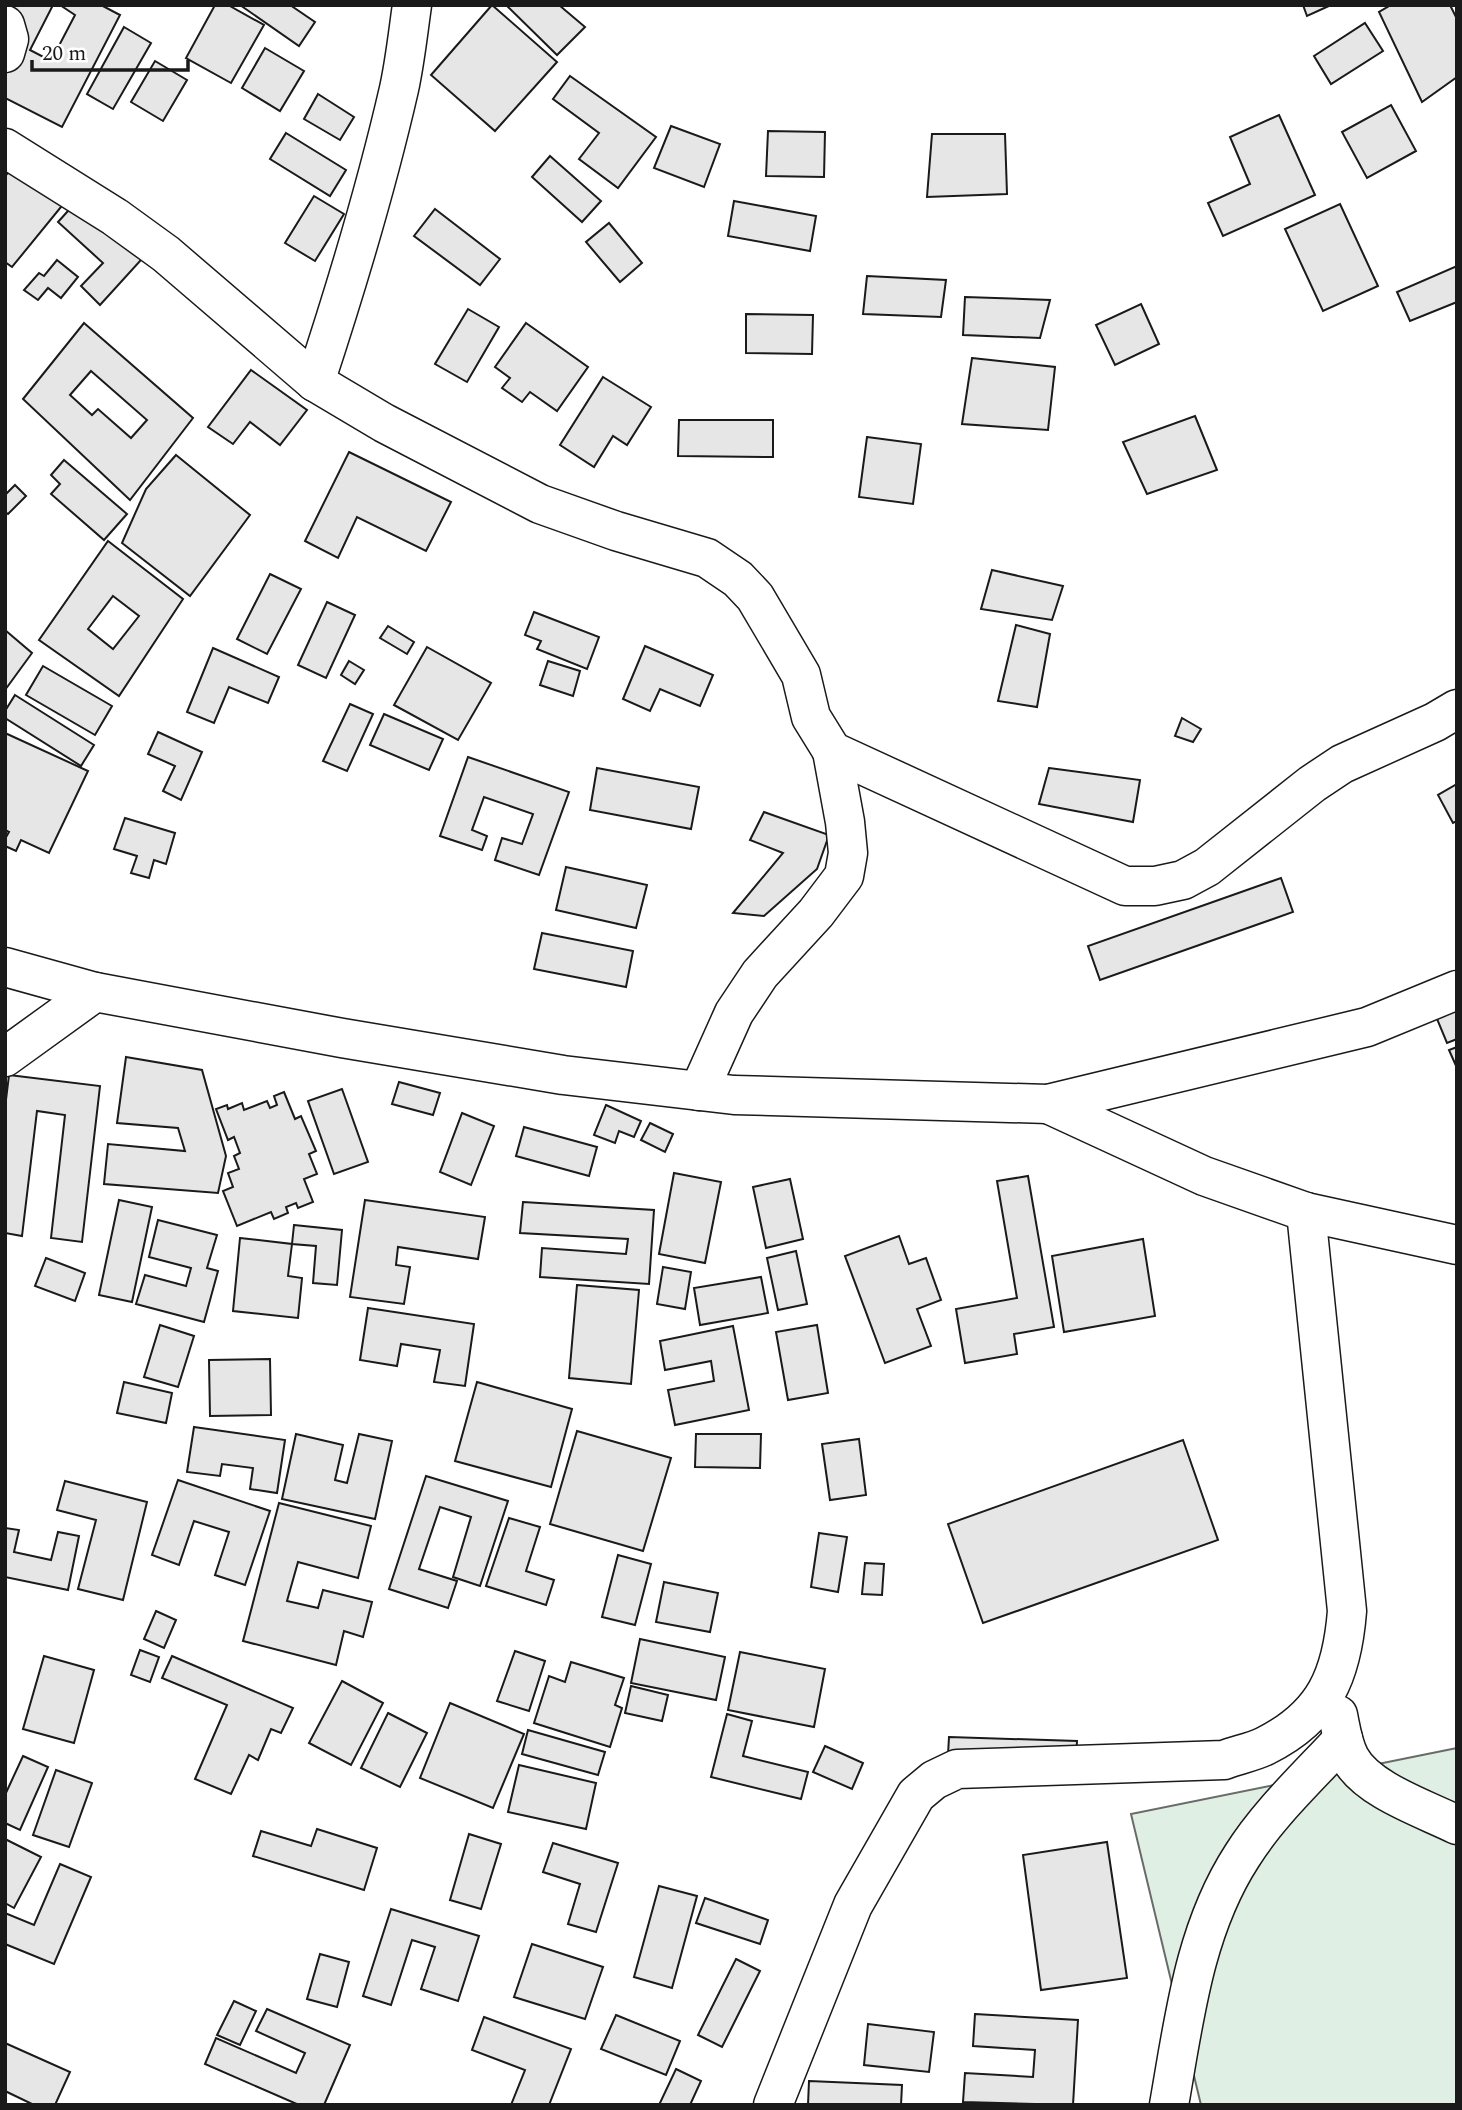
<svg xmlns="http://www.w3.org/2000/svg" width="1462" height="2110" font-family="Spectral,serif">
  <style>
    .green { fill: #e0efe3; stroke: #6a6a6a; stroke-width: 2 }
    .building { fill: #e6e6e6; stroke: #1a1a1a; stroke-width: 2; fill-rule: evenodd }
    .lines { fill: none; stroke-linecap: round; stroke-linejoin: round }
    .street-casing { stroke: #1a1a1a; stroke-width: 41 }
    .secondary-casing { stroke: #1a1a1a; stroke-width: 41 }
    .street { stroke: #fff; stroke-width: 38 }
    .secondary { stroke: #fff; stroke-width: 38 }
  </style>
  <rect width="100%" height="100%" fill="#fff"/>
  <path class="green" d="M 1457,1748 L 1457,2105 L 1201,2105 L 1131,1814 Z"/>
  <g class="building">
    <path d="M 9,5 L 53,5 L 30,50 L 51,61 L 75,15 L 60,5 L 101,5 L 120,15 L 62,127 L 5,98 L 5,13 Z"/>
    <path d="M 215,5 L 228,5 L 264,25 L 231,83 L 186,58 Z"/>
    <path d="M 240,5 L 290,5 L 315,22 L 299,46 Z"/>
    <path d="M 492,5 L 557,62 L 495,131 L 431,75 Z"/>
    <path d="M 506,5 L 559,5 L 585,27 L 557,55 Z"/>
    <path d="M 1303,5 L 1331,5 L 1307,16 Z"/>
    <path d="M 1391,5 L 1450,5 L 1457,19 L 1457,77 L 1422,102 L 1379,12 Z"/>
    <path d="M 1365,23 L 1383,51 L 1331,84 L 1314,56 Z"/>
    <path d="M 124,27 L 151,43 L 113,109 L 87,94 Z"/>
    <path d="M 265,48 L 304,71 L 280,111 L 242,88 Z"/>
    <path d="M 155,61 L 187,80 L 163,121 L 131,102 Z"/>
    <path d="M 570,76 L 656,137 L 618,188 L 579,159 L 599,133 L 553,99 Z"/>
    <path d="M 318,94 L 354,117 L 340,140 L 304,119 Z"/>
    <path d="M 1391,105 L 1416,151 L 1367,178 L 1342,132 Z"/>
    <path d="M 1279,115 L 1315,195 L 1223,236 L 1208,203 L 1250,184 L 1230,137 Z"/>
    <path d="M 671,126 L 720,144 L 704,187 L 654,168 Z"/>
    <path d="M 768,131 L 825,132 L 824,177 L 766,176 Z"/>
    <path d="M 286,133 L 346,170 L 330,196 L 270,159 Z"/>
    <path d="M 932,134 L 1005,134 L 1007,194 L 927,197 Z"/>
    <path d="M 550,156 L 601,201 L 582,222 L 532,177 Z"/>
    <path d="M 18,162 L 74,191 L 12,267 L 5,262 L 5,176 Z"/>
    <path d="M 86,191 L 150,250 L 100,305 L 81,286 L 103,263 L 58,222 Z"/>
    <path d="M 314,196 L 344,214 L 315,261 L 285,243 Z"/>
    <path d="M 734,201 L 816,216 L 810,251 L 728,236 Z"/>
    <path d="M 1340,204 L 1378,286 L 1323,311 L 1285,229 Z"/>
    <path d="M 435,209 L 500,259 L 480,285 L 414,236 Z"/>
    <path d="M 609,223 L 642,263 L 620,282 L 586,242 Z"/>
    <path d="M 57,260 L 78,277 L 61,298 L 48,288 L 38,300 L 24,290 L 39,273 L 44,276 Z"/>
    <path d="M 1457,266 L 1457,302 L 1410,321 L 1397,292 Z"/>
    <path d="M 867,276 L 946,280 L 941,317 L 863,314 Z"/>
    <path d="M 965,297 L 1050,300 L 1040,338 L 963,335 Z"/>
    <path d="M 1141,304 L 1159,344 L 1115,365 L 1096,325 Z"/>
    <path d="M 468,309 L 499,327 L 467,382 L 435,364 Z"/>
    <path d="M 746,314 L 813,315 L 812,354 L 746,353 Z"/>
    <path d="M 84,323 L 193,418 L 130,500 L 23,399 ZM 91,371 L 147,420 L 131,438 L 98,409 L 92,415 L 70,395 Z"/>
    <path d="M 526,323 L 588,367 L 557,411 L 530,392 L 522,402 L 502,388 L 510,378 L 495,367 Z"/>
    <path d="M 972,358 L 1055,367 L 1048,430 L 962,424 Z"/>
    <path d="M 251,370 L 307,410 L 280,445 L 250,422 L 233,444 L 208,427 Z"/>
    <path d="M 603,377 L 651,407 L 627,445 L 613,436 L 594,467 L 560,445 Z"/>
    <path d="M 1195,416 L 1217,470 L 1147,494 L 1123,442 Z"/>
    <path d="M 679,420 L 773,420 L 773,457 L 678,456 Z"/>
    <path d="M 867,437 L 921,444 L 913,504 L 859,497 Z"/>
    <path d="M 349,452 L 451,502 L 426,551 L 357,517 L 338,558 L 305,541 Z"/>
    <path d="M 176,455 L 250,515 L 190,596 L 122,543 L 146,489 Z"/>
    <path d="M 64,460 L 127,514 L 104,540 L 51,494 L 60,484 L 51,475 Z"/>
    <path d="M 15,485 L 26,496 L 8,514 L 5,512 L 5,495 Z"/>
    <path d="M 108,541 L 183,599 L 119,696 L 39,640 ZM 113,596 L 139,616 L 113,649 L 88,629 Z"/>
    <path d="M 992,570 L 1063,586 L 1052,620 L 981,609 Z"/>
    <path d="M 270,574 L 301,589 L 267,654 L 237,639 Z"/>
    <path d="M 327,602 L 355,615 L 326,678 L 298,665 Z"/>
    <path d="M 534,612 L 599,637 L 587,669 L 537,649 L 541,641 L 525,635 Z"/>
    <path d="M 1016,625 L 1050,634 L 1037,707 L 998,701 Z"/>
    <path d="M 388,626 L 414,642 L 407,654 L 380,638 Z"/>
    <path d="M 5,630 L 32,653 L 5,690 Z"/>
    <path d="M 645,646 L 713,675 L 700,706 L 660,689 L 650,711 L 623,699 Z"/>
    <path d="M 427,647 L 491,683 L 458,740 L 394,705 Z"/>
    <path d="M 213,648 L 279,677 L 268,703 L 229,687 L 214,723 L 187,712 Z"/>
    <path d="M 349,661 L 364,670 L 355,684 L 341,675 Z"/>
    <path d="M 548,661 L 580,671 L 573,696 L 540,685 Z"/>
    <path d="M 43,666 L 112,706 L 95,735 L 26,695 Z"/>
    <path d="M 15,695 L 94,745 L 81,766 L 5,718 L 5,711 Z"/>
    <path d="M 350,704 L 373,714 L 347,771 L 323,761 Z"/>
    <path d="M 384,714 L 443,739 L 429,770 L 370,745 Z"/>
    <path d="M 1182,718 L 1201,729 L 1193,742 L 1175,736 Z"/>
    <path d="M 158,732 L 202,752 L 181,800 L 163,791 L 175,766 L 148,754 Z"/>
    <path d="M 5,733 L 88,771 L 49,853 L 21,840 L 16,851 L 5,846 L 5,839 L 9,832 L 5,830 Z"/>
    <path d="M 468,757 L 569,792 L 539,875 L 495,860 L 502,838 L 522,844 L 533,814 L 484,797 L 472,830 L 487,836 L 482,850 L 440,836 Z"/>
    <path d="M 597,768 L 699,787 L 691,829 L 590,810 Z"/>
    <path d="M 1049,768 L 1140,780 L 1133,822 L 1039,804 Z"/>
    <path d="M 1457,784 L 1457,821 L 1453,823 L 1438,795 Z"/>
    <path d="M 764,812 L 829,835 L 817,869 L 764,916 L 733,913 L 783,853 L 750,840 Z"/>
    <path d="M 125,818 L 175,833 L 166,864 L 154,860 L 149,878 L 131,873 L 137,856 L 114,849 Z"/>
    <path d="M 566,867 L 647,885 L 636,928 L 556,910 Z"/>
    <path d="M 1281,878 L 1293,912 L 1100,980 L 1088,946 Z"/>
    <path d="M 542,933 L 633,951 L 626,987 L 534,969 Z"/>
    <path d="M 1457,1005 L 1457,1039 L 1447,1043 L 1435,1014 Z"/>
    <path d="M 1457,1047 L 1457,1068 L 1449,1050 Z"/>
    <path d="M 126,1057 L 202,1070 L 226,1156 L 218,1193 L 104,1184 L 108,1144 L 185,1151 L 178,1128 L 117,1123 Z"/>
    <path d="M 9,1075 L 100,1086 L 82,1242 L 51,1238 L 65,1115 L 37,1111 L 22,1236 L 5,1233 L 5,1108 Z"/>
    <path d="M 399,1082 L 440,1093 L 433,1115 L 392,1104 Z"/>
    <path d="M 342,1089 L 368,1162 L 334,1174 L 308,1101 Z"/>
    <path d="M 284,1092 L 295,1119 L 301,1116 L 316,1151 L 309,1154 L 317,1174 L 304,1179 L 313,1202 L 298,1208 L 296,1203 L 286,1207 L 288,1213 L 274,1219 L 271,1212 L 237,1226 L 223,1191 L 233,1187 L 228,1173 L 239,1169 L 234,1156 L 240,1153 L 234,1137 L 228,1140 L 216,1109 L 227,1105 L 228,1109 L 242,1103 L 244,1110 L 267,1101 L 270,1108 L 277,1105 L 274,1096 Z"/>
    <path d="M 606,1105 L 641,1121 L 634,1137 L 619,1131 L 615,1143 L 594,1135 Z"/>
    <path d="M 462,1113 L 494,1126 L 471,1185 L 440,1172 Z"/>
    <path d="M 650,1123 L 673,1134 L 665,1152 L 641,1140 Z"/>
    <path d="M 524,1127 L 597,1147 L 589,1176 L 516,1156 Z"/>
    <path d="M 674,1173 L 721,1182 L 705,1263 L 659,1254 Z"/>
    <path d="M 1028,1176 L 1054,1327 L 1014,1334 L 1017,1354 L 965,1363 L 956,1309 L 1017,1298 L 997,1181 Z"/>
    <path d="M 790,1179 L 803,1239 L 766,1248 L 753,1187 Z"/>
    <path d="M 119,1200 L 152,1207 L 132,1302 L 99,1295 Z"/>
    <path d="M 365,1200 L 485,1217 L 478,1259 L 398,1247 L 396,1265 L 410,1267 L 404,1304 L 350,1297 Z"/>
    <path d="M 523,1202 L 654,1210 L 649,1284 L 540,1277 L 542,1248 L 626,1254 L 628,1239 L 520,1233 Z"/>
    <path d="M 158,1220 L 217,1235 L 207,1268 L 218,1271 L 204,1322 L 136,1304 L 145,1275 L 186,1286 L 191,1268 L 149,1257 Z"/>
    <path d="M 294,1225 L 342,1230 L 337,1285 L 313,1283 L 316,1246 L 292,1244 Z"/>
    <path d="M 899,1236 L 909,1264 L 926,1258 L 941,1300 L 917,1309 L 931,1346 L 885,1363 L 845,1256 Z"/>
    <path d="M 240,1238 L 292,1244 L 288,1276 L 302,1278 L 298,1318 L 233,1311 Z"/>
    <path d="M 1143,1239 L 1155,1316 L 1064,1332 L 1052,1256 Z"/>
    <path d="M 796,1251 L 807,1304 L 778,1310 L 767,1258 Z"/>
    <path d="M 46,1258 L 85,1273 L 75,1301 L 35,1286 Z"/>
    <path d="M 663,1267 L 691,1272 L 685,1309 L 657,1304 Z"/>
    <path d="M 761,1277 L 768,1313 L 700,1325 L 694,1288 Z"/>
    <path d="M 577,1285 L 639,1290 L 631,1384 L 569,1378 Z"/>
    <path d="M 368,1308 L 474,1324 L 465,1386 L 434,1382 L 440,1350 L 401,1344 L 397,1366 L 360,1360 Z"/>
    <path d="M 160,1325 L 194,1336 L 178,1387 L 144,1377 Z"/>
    <path d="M 817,1325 L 828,1393 L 788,1400 L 776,1332 Z"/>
    <path d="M 733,1326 L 749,1410 L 675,1425 L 668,1390 L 714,1381 L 711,1361 L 665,1370 L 660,1341 Z"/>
    <path d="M 270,1359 L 271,1415 L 210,1416 L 209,1360 Z"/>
    <path d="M 124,1382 L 172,1393 L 166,1423 L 117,1413 Z"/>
    <path d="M 477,1382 L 572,1409 L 551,1487 L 455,1461 Z"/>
    <path d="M 194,1427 L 285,1440 L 277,1493 L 250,1489 L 253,1468 L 222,1464 L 220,1476 L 187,1472 Z"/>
    <path d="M 577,1431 L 671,1458 L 643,1551 L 550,1524 Z"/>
    <path d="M 296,1434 L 343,1445 L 335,1480 L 347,1483 L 359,1434 L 392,1441 L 375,1519 L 282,1499 Z"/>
    <path d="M 696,1434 L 761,1434 L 760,1468 L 695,1467 Z"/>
    <path d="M 859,1439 L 866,1495 L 830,1500 L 822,1444 Z"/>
    <path d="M 1183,1440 L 1218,1540 L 983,1623 L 948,1524 Z"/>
    <path d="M 426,1476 L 508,1501 L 480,1586 L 453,1577 L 471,1517 L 440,1507 L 419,1569 L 457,1581 L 448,1608 L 389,1589 Z"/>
    <path d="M 178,1480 L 270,1511 L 245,1585 L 215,1575 L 229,1532 L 194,1521 L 179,1565 L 152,1555 Z"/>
    <path d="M 65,1481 L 147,1502 L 123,1600 L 78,1589 L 96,1520 L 57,1510 Z"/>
    <path d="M 279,1503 L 371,1526 L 358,1578 L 298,1562 L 287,1601 L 318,1608 L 323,1590 L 372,1602 L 363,1637 L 344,1631 L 336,1665 L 243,1641 Z"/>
    <path d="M 509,1518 L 540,1527 L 526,1571 L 554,1580 L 546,1605 L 486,1586 Z"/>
    <path d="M 5,1528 L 19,1530 L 14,1552 L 51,1560 L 58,1532 L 79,1536 L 68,1590 L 5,1577 Z"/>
    <path d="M 819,1533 L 847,1537 L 838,1592 L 811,1587 Z"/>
    <path d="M 618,1555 L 651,1564 L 635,1625 L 602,1617 Z"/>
    <path d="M 865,1563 L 884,1564 L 882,1595 L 862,1594 Z"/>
    <path d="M 664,1582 L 718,1593 L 710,1632 L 656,1622 Z"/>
    <path d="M 156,1611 L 176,1620 L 164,1648 L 144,1639 Z"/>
    <path d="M 640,1639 L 725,1657 L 716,1700 L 631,1683 Z"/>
    <path d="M 140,1650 L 159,1657 L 150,1682 L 131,1675 Z"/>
    <path d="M 515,1651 L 545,1661 L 529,1711 L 497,1701 Z"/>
    <path d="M 740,1652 L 825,1669 L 814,1727 L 728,1710 Z"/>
    <path d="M 44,1656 L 94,1670 L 74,1743 L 23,1729 Z"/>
    <path d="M 172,1656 L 293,1708 L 281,1733 L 271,1729 L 258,1760 L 249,1755 L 231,1794 L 195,1779 L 227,1705 L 162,1678 Z"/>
    <path d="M 571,1662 L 624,1678 L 615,1705 L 622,1708 L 610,1747 L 534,1723 L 549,1676 L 565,1682 Z"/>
    <path d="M 342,1681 L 383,1703 L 351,1765 L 309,1743 Z"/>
    <path d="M 631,1686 L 668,1695 L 662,1721 L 625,1713 Z"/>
    <path d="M 450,1703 L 524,1734 L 493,1808 L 420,1778 Z"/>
    <path d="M 388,1713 L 427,1733 L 400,1787 L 361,1768 Z"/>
    <path d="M 727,1714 L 752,1721 L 743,1756 L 808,1772 L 801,1799 L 711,1777 Z"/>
    <path d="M 528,1730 L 605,1752 L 598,1775 L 522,1754 Z"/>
    <path d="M 949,1737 L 1077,1741 L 1075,1778 L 947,1773 Z"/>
    <path d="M 825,1746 L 863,1763 L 852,1789 L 813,1772 Z"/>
    <path d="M 23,1756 L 48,1767 L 20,1830 L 5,1823 L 5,1795 Z"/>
    <path d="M 519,1765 L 596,1783 L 586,1829 L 508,1812 Z"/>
    <path d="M 56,1770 L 92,1783 L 69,1847 L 33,1835 Z"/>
    <path d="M 317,1829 L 377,1848 L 364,1890 L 253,1856 L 261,1831 L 311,1846 Z"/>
    <path d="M 469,1834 L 501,1844 L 481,1909 L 450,1900 Z"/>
    <path d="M 5,1839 L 41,1857 L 14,1908 L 5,1903 Z"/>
    <path d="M 1107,1842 L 1127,1978 L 1041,1990 L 1023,1855 Z"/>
    <path d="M 553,1843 L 618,1863 L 596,1932 L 568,1924 L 580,1884 L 543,1872 Z"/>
    <path d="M 60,1864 L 91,1877 L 54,1964 L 5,1944 L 5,1913 L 34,1925 Z"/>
    <path d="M 659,1886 L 697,1896 L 672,1988 L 634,1977 Z"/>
    <path d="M 705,1898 L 768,1920 L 760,1944 L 696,1923 Z"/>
    <path d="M 391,1909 L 479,1936 L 458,2001 L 421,1989 L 435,1947 L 412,1940 L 391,2005 L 363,1996 Z"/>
    <path d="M 532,1944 L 603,1967 L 585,2019 L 514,1997 Z"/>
    <path d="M 320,1954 L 349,1962 L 337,2007 L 307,1999 Z"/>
    <path d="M 736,1959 L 760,1971 L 722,2047 L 698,2035 Z"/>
    <path d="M 234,2001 L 256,2011 L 240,2045 L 217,2035 Z"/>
    <path d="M 267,2009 L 350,2045 L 324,2105 L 299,2105 L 205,2064 L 216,2038 L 296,2073 L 305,2053 L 256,2031 Z"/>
    <path d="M 975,2014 L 1078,2020 L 1073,2105 L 963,2102 L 965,2073 L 1033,2077 L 1035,2050 L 973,2046 Z"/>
    <path d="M 616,2015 L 680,2041 L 666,2075 L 601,2049 Z"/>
    <path d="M 484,2017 L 571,2049 L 549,2105 L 511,2105 L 525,2070 L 472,2050 Z"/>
    <path d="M 868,2024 L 934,2032 L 929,2072 L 864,2065 Z"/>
    <path d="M 5,2043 L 70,2072 L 55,2105 L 34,2105 L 5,2091 Z"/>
    <path d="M 676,2069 L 701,2081 L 690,2105 L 659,2105 Z"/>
    <path d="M 809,2081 L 902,2085 L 901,2105 L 808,2105 Z"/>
  </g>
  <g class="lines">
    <defs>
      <g id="street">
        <path d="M 5,25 L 9,39 L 5,53"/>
        <path d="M 5,148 L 115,217 L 166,254 L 315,382 L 384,423 L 540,504 L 616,531 L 707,558 L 738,579 L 755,597 L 801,675 L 811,717 L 832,751 L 1125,886 L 1155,886 L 1183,880 L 1207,867 L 1312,784 L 1342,764 L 1435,722 L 1457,709"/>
        <path d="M 315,382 C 347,285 376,189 399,89 C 405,62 408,33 412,5"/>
        <path d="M 5,1057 L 95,992"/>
        <path d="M 699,1091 L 734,1013 L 760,974 L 816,913 L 844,876 L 848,853 L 845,822 L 832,751"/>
        <path d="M 1048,1104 L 1204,1176 L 1306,1212 L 1457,1245"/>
        <path d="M 1338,1715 C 1341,1730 1343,1745 1350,1758 C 1367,1790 1425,1809 1457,1825"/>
        <path d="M 773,2105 L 853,1905 L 916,1795 L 934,1780 L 957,1769 L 1224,1760 C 1237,1755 1253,1752 1265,1746 C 1325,1716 1342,1675 1347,1611 L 1306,1212"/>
        <path d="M 1169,2105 C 1184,2020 1194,1930 1242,1856 C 1268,1814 1309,1776 1343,1739"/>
      </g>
      <path id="secondary" d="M 5,967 L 95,992 L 342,1038 L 563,1075 L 734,1095 L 1048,1104 L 1367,1027 L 1457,990"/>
    </defs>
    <use href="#street" class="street-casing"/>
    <use href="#secondary" class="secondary-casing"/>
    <use href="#street" class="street"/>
    <use href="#secondary" class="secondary"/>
  </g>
  <rect width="1462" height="2110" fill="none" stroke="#1a1a1a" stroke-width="14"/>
  <path d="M32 60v10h156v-10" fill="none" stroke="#1a1a1a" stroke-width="3.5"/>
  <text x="42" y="60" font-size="21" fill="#1a1a1a" stroke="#ffffff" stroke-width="5" paint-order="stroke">20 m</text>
</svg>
